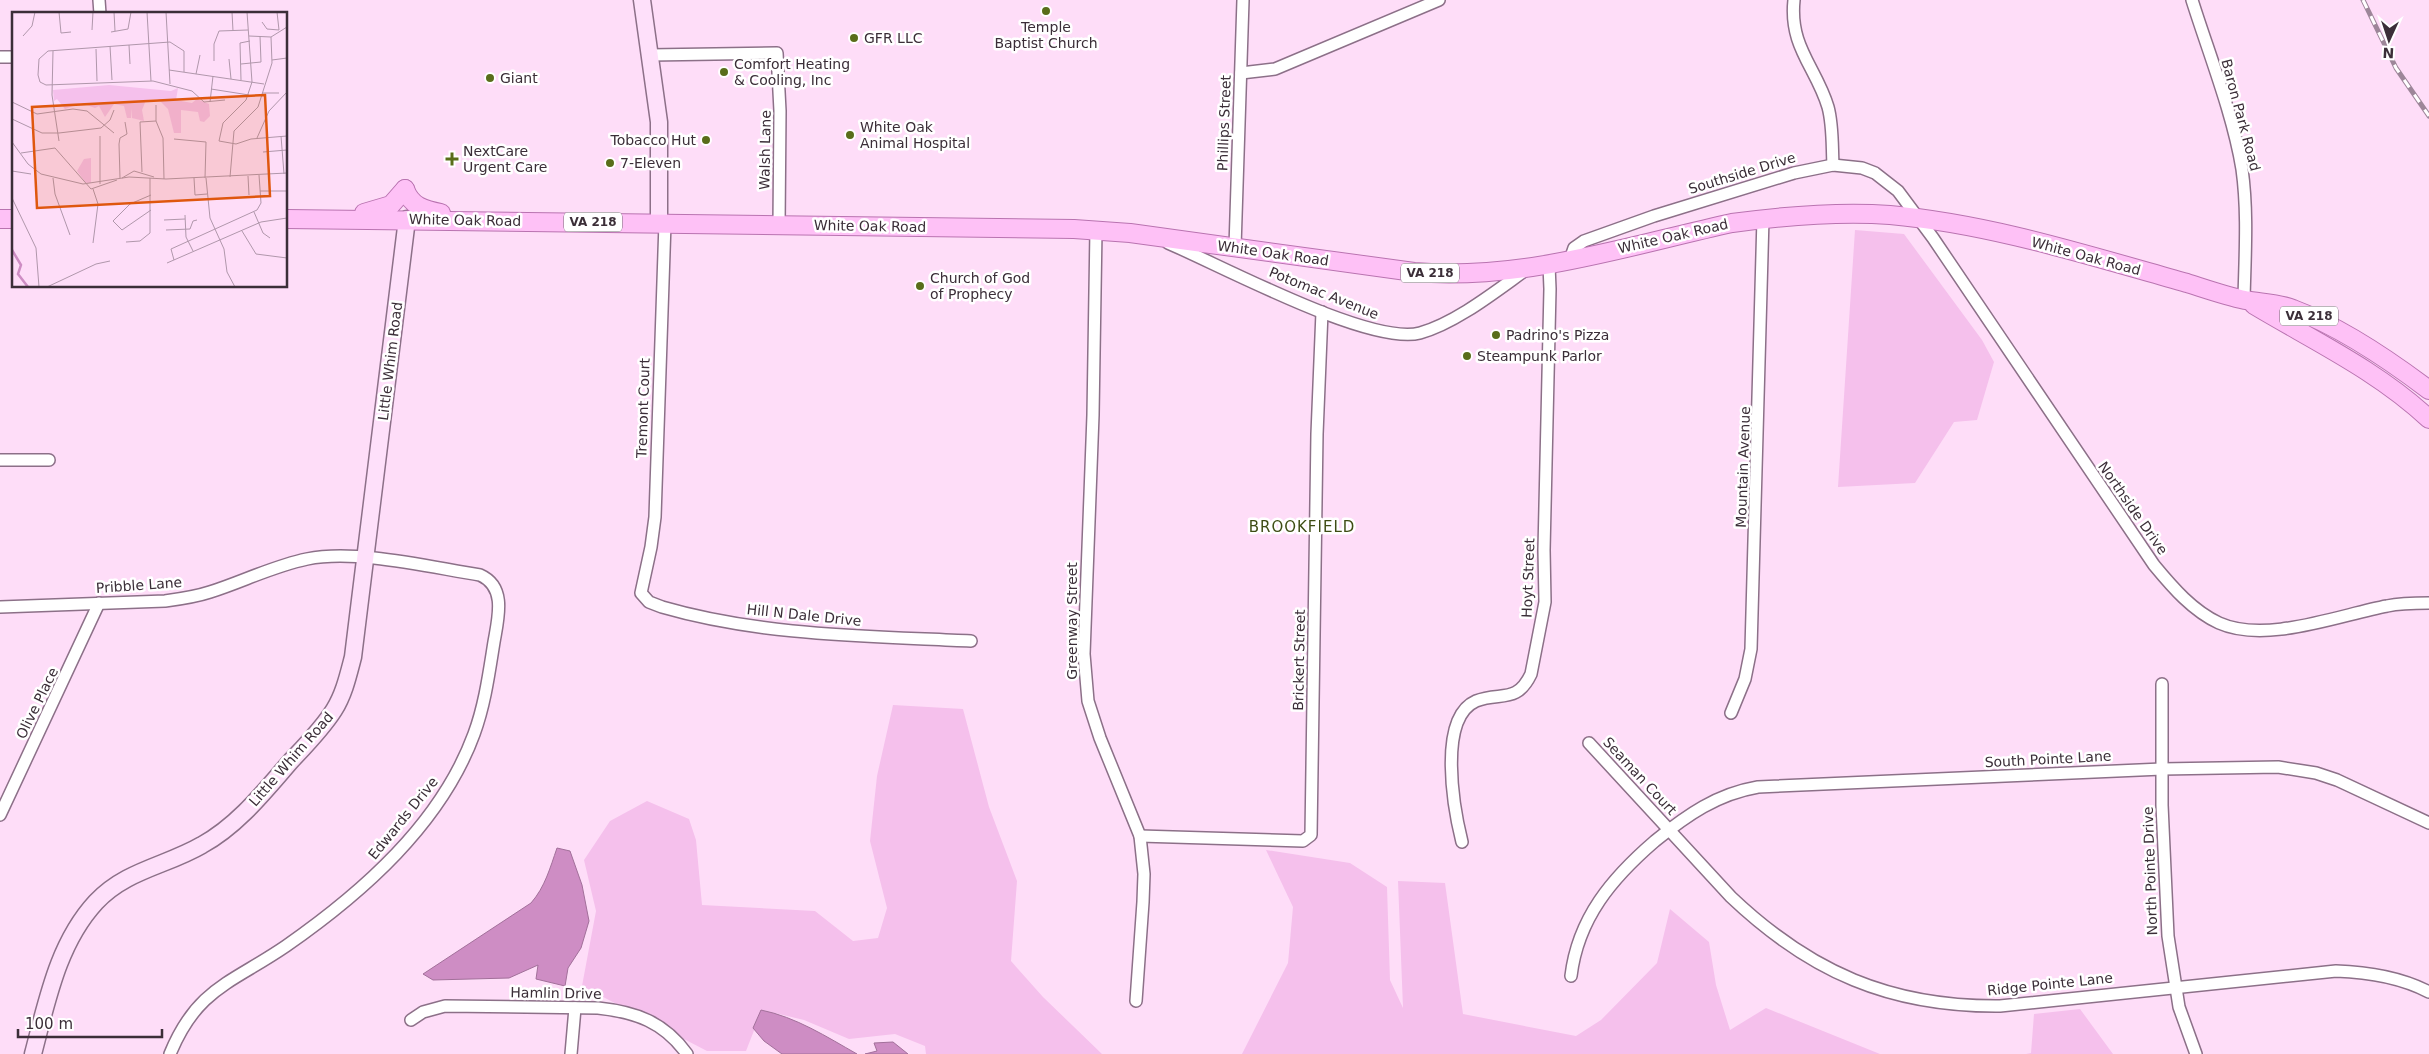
<svg xmlns="http://www.w3.org/2000/svg" width="2429" height="1054" font-family="'DejaVu Sans',sans-serif">
  <style>
    .green { fill: #f5c0ec }
    .water { fill: #ce8dc4; stroke: #a2709a }
    .lines { fill: none; stroke-linecap: round; stroke-linejoin: round }
    .street-casing { stroke: #8c7088; stroke-width: 14 }
    .secondary-casing { stroke: #8c7088; stroke-width: 19 }
    .primary-casing { stroke: #b973b0; stroke-width: 20 }
    .street { stroke: #fff; stroke-width: 11 }
    .secondary { stroke: #fee0fa; stroke-width: 16 }
    .primary { stroke: #fec1f6; stroke-width: 18 }
    .rail-casing { stroke: #9d8699; stroke-width: 5 }
    .rail { stroke: #fff; stroke-width: 3; stroke-dasharray: 9; stroke-linecap: butt }
    .poi-dot { fill: #596d1a; stroke: #fff; stroke-width: 2 }
    .labels { text-anchor: middle; stroke-width: 5; stroke-linejoin: round; paint-order: stroke }
    .shield { fill: #fff; stroke: #766d74; stroke-width: 1 }
    .shield-label { font-size: 12px; font-weight: bold; fill: #3b2e38 }
    .poi-label { font-size: 14px; fill: #3b2e38; stroke: #fff; text-anchor: start }
    .street-label { font-size: 14px; fill: #3b2e38; stroke: #fff }
    .neighbourhood-label { font-size: 15px; letter-spacing: 1px; fill: #3e4c14; stroke: #fff }
    .inset-river { fill: none; stroke: #ce8dc4; stroke-width: 2.5 }
    .inset-road { fill: none; stroke: #b097ab; stroke-width: 1 }
    .view { fill: #df570e; fill-opacity: 0.15; stroke: #df570e; stroke-width: 2.5 }
    .inset-edge { fill: none; stroke: #3b2e38; stroke-width: 2.5 }
  </style>
  <rect width="100%" height="100%" fill="#feddf8"/>
  <g class="green">
    <path d="M 1855,230 L 1904,234 L 1982,340 L 1994,362 L 1977,420 L 1954,422 L 1915,483 L 1838,487 Z"/>
    <path d="M 893,705 L 963,709 L 989,807 L 1017,881 L 1011,961 L 1043,997 L 1102,1054 L 926,1054 L 925,1046 L 895,1034 L 849,1039 L 804,1020 L 762,1010 L 746,1051 L 707,1051 L 582,986 L 596,911 L 584,860 L 610,821 L 647,801 L 689,819 L 696,840 L 702,905 L 815,911 L 853,941 L 878,938 L 887,908 L 870,841 L 877,776 Z"/>
    <path d="M 1266,850 L 1350,863 L 1387,887 L 1390,980 L 1403,1008 L 1398,881 L 1445,883 L 1463,1014 L 1576,1036 L 1601,1020 L 1657,963 L 1670,909 L 1709,942 L 1716,985 L 1730,1030 L 1766,1008 L 1880,1054 L 1242,1054 L 1288,963 L 1293,907 Z"/>
    <path d="M 2080,1009 L 2113,1054 L 2026,1054 L 2031,1053 L 2034,1014 Z"/>
  </g>
  <g class="water">
    <path d="M 557,848 L 570,851 L 582,885 L 589,921 L 581,948 L 568,968 L 565,986 L 536,979 L 538,965 L 509,978 L 433,980 L 423,974 L 531,903 C 545,887 550,868 557,848 Z"/>
    <path d="M 761,1010 C 796,1017 827,1037 857,1054 L 782,1054 L 764,1041 L 753,1028 Z"/>
    <path d="M 893,1042 L 908,1054 L 865,1054 L 877,1051 L 874,1043 Z"/>
  </g>
  <g class="lines">
    <defs>
      <g id="street">
        <path d="M 99,0 L 100,14"/>
        <path d="M 1794,0 C 1789,47 1816,67 1828,107 C 1833,125 1832,146 1833,165"/>
        <path d="M 2192,0 C 2209,54 2233,114 2242,169 C 2248,212 2245,256 2244,299"/>
        <path d="M 650,55 L 777,53 L 780,111 L 779,225"/>
        <path d="M 0,57 L 14,57"/>
        <path d="M 1241,73 L 1275,69 L 1439,0"/>
        <path d="M 665,223 L 655,517 L 651,547 L 641,593 L 649,602 L 662,607 C 762,636 868,636 971,641"/>
        <path d="M 1096,230 L 1093,415 L 1084,654 L 1088,701 L 1100,738 L 1140,836 L 1144,874 L 1143,902 L 1136,1001"/>
        <path d="M 1168,243 C 1220,265 1370,346 1420,333 C 1456,323 1496,291 1527,269"/>
        <path d="M 1235,247 L 1243,0"/>
        <path d="M 1570,260 L 1574,248 L 1584,241 L 1654,216 L 1794,173 L 1833,165 L 1862,168 L 1875,173 L 1898,191 L 1933,238 L 2154,565 C 2173,588 2193,611 2219,623 C 2266,644 2339,615 2387,606 C 2401,603 2415,603 2429,603"/>
        <path d="M 0,460 L 49,460"/>
        <path d="M 0,607 L 165,601 C 180,599 195,597 210,592 C 242,582 273,566 307,559 C 356,549 429,567 480,575 C 507,587 498,618 494,642 C 489,673 485,704 474,734 C 441,824 362,893 286,946 C 232,983 197,988 170,1054"/>
        <path d="M 2162,684 L 2162,805 L 2168,936 L 2179,1007 L 2196,1054"/>
        <path d="M 1731,713 L 1745,679 L 1751,649 L 1763,218"/>
        <path d="M 1589,743 L 1731,897 C 1810,972 1890,1007 2000,1006 L 2336,971 C 2368,972 2400,977 2429,992"/>
        <path d="M 0,815 L 99,603"/>
        <path d="M 1140,836 L 1303,841 L 1311,835 L 1317,434 L 1322,312"/>
        <path d="M 1462,842 C 1454,810 1437,718 1476,701 C 1500,691 1516,705 1531,674 L 1545,602 L 1544,550 L 1550,289 L 1549,265"/>
        <path d="M 1571,976 C 1578,918 1612,878 1655,841 C 1687,815 1717,794 1758,787 L 2162,769 L 2278,767 L 2316,773 L 2337,780 L 2429,823"/>
        <path d="M 411,1020 L 423,1012 L 445,1006 L 598,1008 C 636,1012 664,1022 687,1054"/>
        <path d="M 571,1054 L 575,1008"/>
      </g>
      <g id="secondary">
        <path d="M 642,0 L 659,122 L 659,223"/>
        <path d="M 33,1054 C 47,1001 58,943 96,902 C 126,870 166,866 202,845 C 237,826 264,792 290,762 C 305,746 322,729 334,710 C 344,694 348,676 353,657 L 407,219"/>
      </g>
      <g id="primary">
        <path d="M 405,189 C 411,206 424,210 441,213"/>
        <path d="M 364,213 L 391,205 L 405,189"/>
        <path d="M 0,219 L 14,219"/>
        <path d="M 286,219 L 1074,229 L 1130,233 L 1414,272 C 1523,281 1627,246 1732,223 C 1784,216 1837,211 1890,215 C 1991,224 2090,256 2187,283 C 2206,289 2226,296 2245,300 C 2261,303 2279,303 2293,309 C 2341,327 2388,359 2429,390"/>
        <path d="M 2254,305 C 2314,341 2378,371 2429,419"/>
      </g>
    </defs>
    <use href="#street" class="street-casing"/>
    <use href="#secondary" class="secondary-casing"/>
    <use href="#primary" class="primary-casing"/>
    <use href="#street" class="street"/>
    <use href="#secondary" class="secondary"/>
    <use href="#primary" class="primary"/>
    <defs>
      <path id="rail" d="M 2363,0 L 2396,68 L 2429,116"/>
    </defs>
    <use href="#rail" class="rail-casing"/>
    <use href="#rail" class="rail"/>
  </g>
  <g class="poi-dot">
    <circle cx="1046" cy="11" r="5"/>
    <circle cx="854" cy="38" r="5"/>
    <circle cx="724" cy="72" r="5"/>
    <circle cx="490" cy="78" r="5"/>
    <circle cx="850" cy="135" r="5"/>
    <circle cx="706" cy="140" r="5"/>
    <path d="M449.5 151.5h5v5h5v5h-5v5h-5v-5h-5v-5h5z"/>
    <circle cx="610" cy="163" r="5"/>
    <circle cx="920" cy="286" r="5"/>
    <circle cx="1496" cy="335" r="5"/>
    <circle cx="1467" cy="356" r="5"/>
  </g>
  <g class="labels">
    <g class="shield">
      <rect x="564" y="212.5" width="58" height="19" rx="4"/>
      <rect x="1401" y="263.5" width="58" height="19" rx="4"/>
      <rect x="2280" y="306.5" width="58" height="19" rx="4"/>
    </g>
    <g class="shield-label">
      <text x="593" y="226">VA 218</text>
      <text x="1430" y="277">VA 218</text>
      <text x="2309" y="320">VA 218</text>
    </g>
    <g class="poi-label">
      <text x="1046" y="32" text-anchor="middle">Temple<tspan x="1046" dy="16">Baptist Church</tspan></text>
      <text x="864" y="43">GFR LLC</text>
      <text x="734" y="69">Comfort Heating<tspan x="734" dy="16">&amp; Cooling, Inc</tspan></text>
      <text x="500" y="83">Giant</text>
      <text x="860" y="132">White Oak<tspan x="860" dy="16">Animal Hospital</tspan></text>
      <text x="696" y="145" text-anchor="end">Tobacco Hut</text>
      <text x="463" y="156">NextCare<tspan x="463" dy="16">Urgent Care</tspan></text>
      <text x="620" y="168">7-Eleven</text>
      <text x="930" y="283">Church of God<tspan x="930" dy="16">of Prophecy</tspan></text>
      <text x="1506" y="340">Padrino's Pizza</text>
      <text x="1477" y="361">Steampunk Parlor</text>
    </g>
    <g class="street-label">
      <text transform="translate(2241 115) rotate(75)" y="5">Baron Park Road</text>
      <text transform="translate(1224 123) rotate(-88)" y="5">Phillips Street</text>
      <text transform="translate(765 150) rotate(-89)" y="5">Walsh Lane</text>
      <text transform="translate(1742 173) rotate(-17)" y="5">Southside Drive</text>
      <text transform="translate(465 220) rotate(1)" y="5">White Oak Road</text>
      <text transform="translate(870 226) rotate(1)" y="5">White Oak Road</text>
      <text transform="translate(1673 236) rotate(-13)" y="5">White Oak Road</text>
      <text transform="translate(1273 253) rotate(8)" y="5">White Oak Road</text>
      <text transform="translate(2086 256) rotate(15)" y="5">White Oak Road</text>
      <text transform="translate(1324 293) rotate(22)" y="5">Potomac Avenue</text>
      <text transform="translate(390 361) rotate(-83)" y="5">Little Whim Road</text>
      <text transform="translate(643 408) rotate(-88)" y="5">Tremont Court</text>
      <text transform="translate(1743 467) rotate(-88)" y="5">Mountain Avenue</text>
      <text transform="translate(2133 508) rotate(55)" y="5">Northside Drive</text>
      <text transform="translate(1528 578) rotate(-88)" y="5">Hoyt Street</text>
      <text transform="translate(139 585) rotate(-4)" y="5">Pribble Lane</text>
      <text transform="translate(804 615) rotate(6)" y="5">Hill N Dale Drive</text>
      <text transform="translate(1072 621) rotate(-90)" y="5">Greenway Street</text>
      <text transform="translate(1299 660) rotate(-89)" y="5">Brickert Street</text>
      <text transform="translate(37 703) rotate(-64)" y="5">Olive Place</text>
      <text transform="translate(291 759) rotate(-49)" y="5">Little Whim Road</text>
      <text transform="translate(2048 759) rotate(-3)" y="5">South Pointe Lane</text>
      <text transform="translate(1640 776) rotate(47)" y="5">Seaman Court</text>
      <text transform="translate(403 818) rotate(-51)" y="5">Edwards Drive</text>
      <text transform="translate(2150 871) rotate(-92)" y="5">North Pointe Drive</text>
      <text transform="translate(2050 984) rotate(-6)" y="5">Ridge Pointe Lane</text>
      <text transform="translate(556 993) rotate(1)" y="5">Hamlin Drive</text>
    </g>
    <g class="neighbourhood-label">
      <text x="1302" y="532">BROOKFIELD</text>
    </g>
  </g>
  <g transform="translate(12 12)">
    <rect width="275" height="275" fill="#feddf8"/>
    <path d="M 97,73 L 159,79 L 166,76 L 164,88 L 180,91 L 185,87 L 197,92 L 198,104 L 192,110 L 188,109 L 186,100 L 169,98 L 169,121 L 162,121 L 156,97 L 146,87 L 134,88 L 130,98 L 132,109 L 120,106 L 119,96 L 119,106 L 115,106 L 112,94 L 102,92 L 93,105 L 87,94 L 83,96 L 69,91 L 53,97 L 45,87 L 42,89 L 41,78 ZM 79,146 L 79,171 L 74,171 L 65,159 L 72,147 Z" fill="#f5c0ec"/>
    <path class="inset-river" d="M 0,238 L 9,253 L 6,262 L 16,275"/>
    <path class="inset-road" d="M 47,0 L 49,21 L 59,20M 102,0 L 103,19M 135,0 L 139,69M 154,0 L 158,72M 220,0 L 221,19M 235,0 L 240,70 L 234,88 L 211,111 L 207,129 L 224,132 L 239,127 L 275,124M 250,10 L 255,17 L 267,18 L 265,0M 80,18 L 81,0M 99,20 L 116,17 L 119,0M 11,24 L 20,14 L 23,0M 237,24 L 259,25M 117,33 L 118,52M 98,34 L 100,68M 84,37 L 85,69M 41,39 L 40,83 L 47,129M 217,47 L 219,67M 260,48 L 275,46M 202,49 L 202,32 L 207,19 L 236,18M 229,52 L 249,50 L 248,24M 157,58 L 252,72M 172,60 L 172,39 L 158,30 L 36,39 L 27,47 L 26,63 L 28,70 L 34,73 L 141,69 L 180,79 L 192,90 L 213,88M 184,62 L 188,43M 229,68 L 228,31 L 238,29M 199,77 L 237,83M 250,81 L 267,81M 0,90 L 25,102 L 61,97 L 75,99 L 102,121M 198,90 L 201,64M 144,93 L 144,109 L 151,126 L 152,167M 0,107 L 30,121 L 47,121 L 89,116 L 98,108 L 102,98M 269,124 L 272,162M 245,126 L 257,99 L 275,80M 162,127 L 194,130 L 193,166M 0,130 L 16,152 L 29,162 L 71,172 L 117,165 L 154,167 L 275,161M 251,140 L 275,138M 9,141 L 43,136 L 79,177 L 105,168M 0,159 L 19,162M 130,160 L 128,110 L 144,109M 236,164 L 237,183M 218,165 L 222,119 L 246,95 L 260,51 L 259,25 L 275,15M 41,166 L 43,182 L 58,223M 108,166 L 107,132 L 108,126 L 115,122 L 113,110M 110,166 L 122,159 L 142,165M 182,166 L 183,183 L 195,182M 194,166 L 198,206 L 212,237 L 215,260 L 223,275M 88,172 L 88,124M 248,179 L 275,179M 139,183 L 118,192 L 101,209 L 110,218 L 139,198M 0,186 L 24,236 L 27,275M 242,200 L 251,221 L 258,226M 173,203 L 174,225 L 181,239M 152,208 L 173,207M 154,218 L 178,217 L 181,209 L 185,208M 230,219 L 244,242 L 275,246M 114,230 L 128,229 L 138,221 L 138,166M 81,231 L 86,192 L 81,177M 162,248 L 159,237 L 245,198 L 249,191 L 247,163M 155,251 L 249,210 L 275,206M 35,275 L 84,252 L 98,249"/>
    <path class="view" d="M 253,83 L 258,184 L 25,196 L 20,95 Z"/>
    <rect width="275" height="275" class="inset-edge"/>
  </g>
  <g transform="translate(2389 40) rotate(183)" stroke="#ffffff" stroke-width="4" paint-order="stroke">
  <path d="M0-4L9 19L0 12L-9 19Z" fill="#3b2e38"/>
  <text y="-8" font-size="14" font-weight="bold" text-anchor="middle" fill="#3b2e38">N</text>
  </g>
  <path d="M18 1029v8h144v-8" fill="none" stroke="#3b2e38" stroke-width="2.5"/>
  <text x="25" y="1029" font-size="15" fill="#3b2e38" stroke="#ffffff" stroke-width="4" paint-order="stroke">100 m</text>
</svg>
